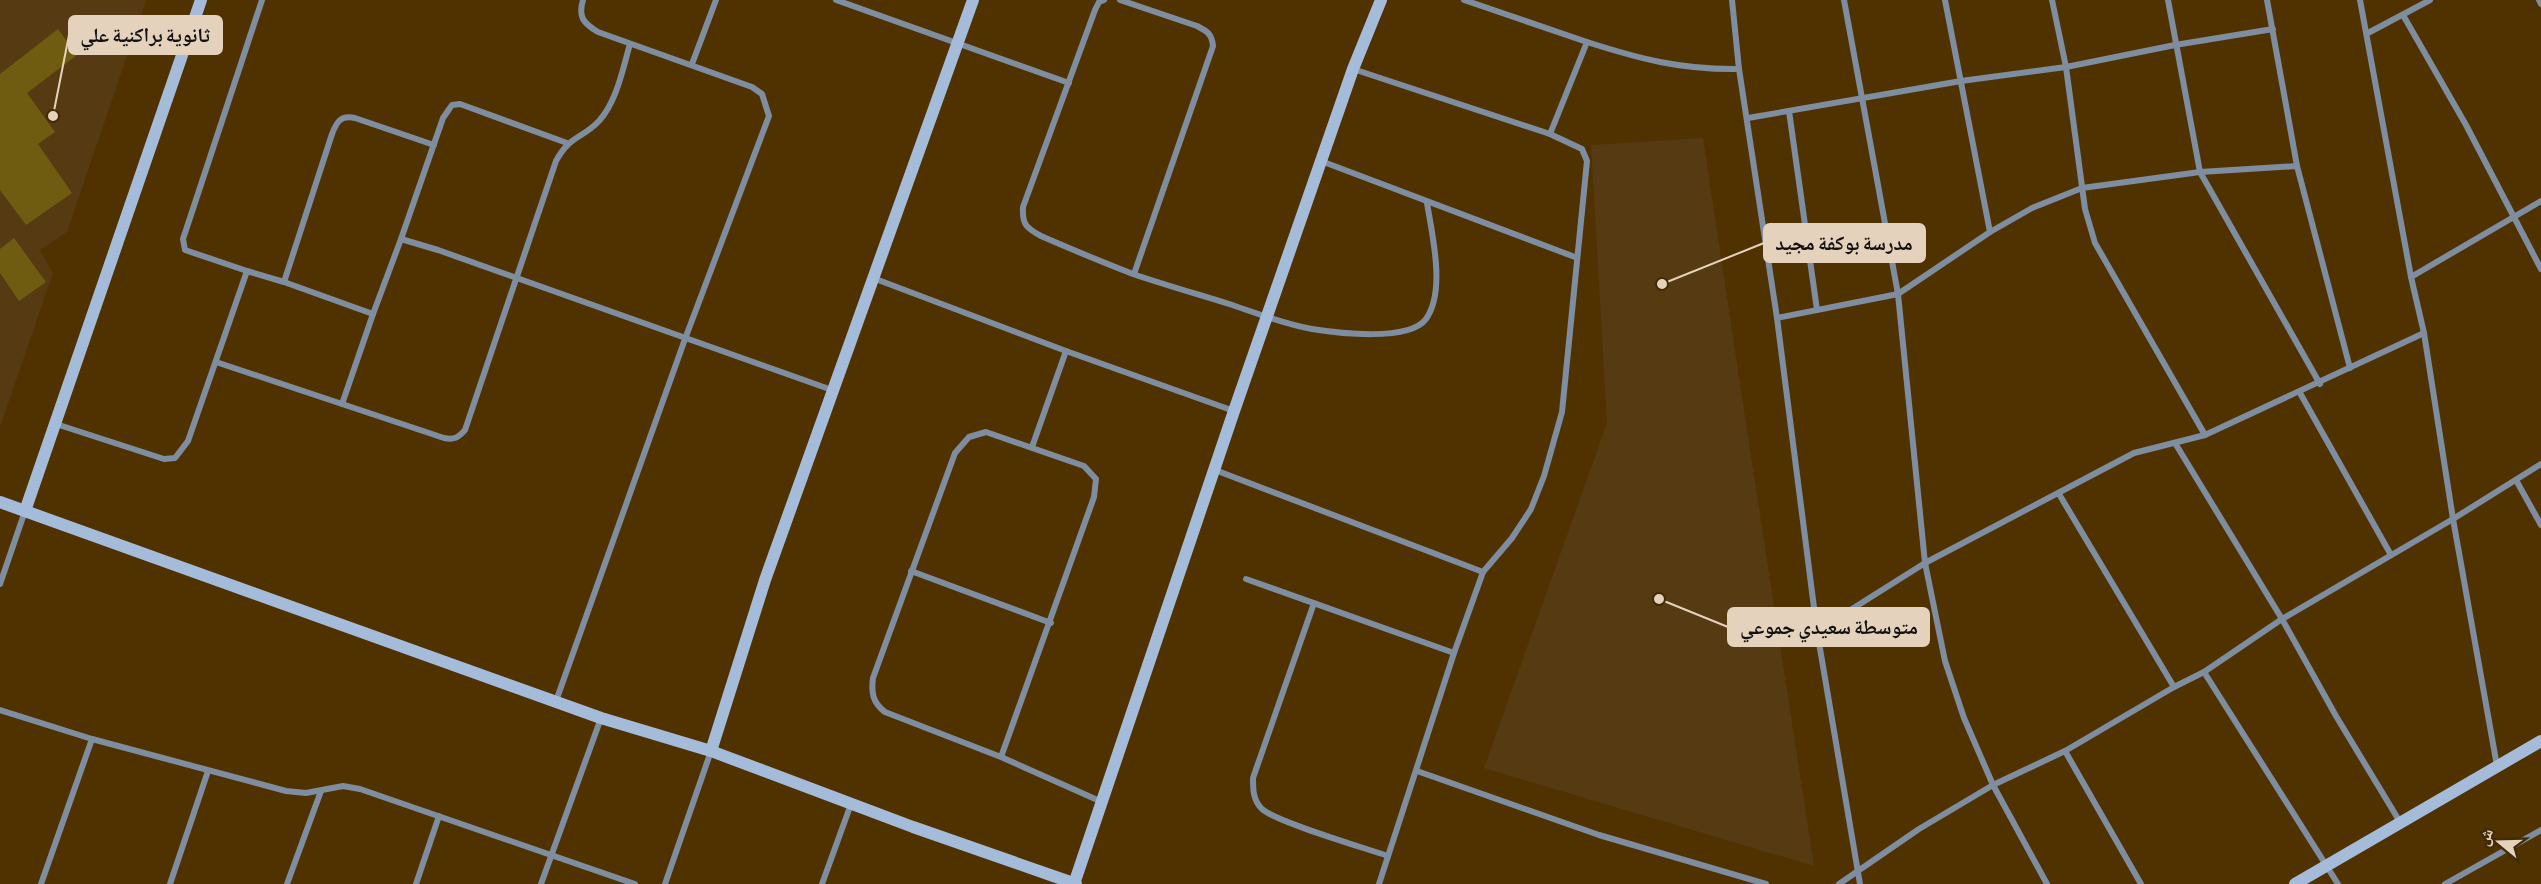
<svg xmlns="http://www.w3.org/2000/svg" width="2541" height="884" font-family="'Sofia Sans Condensed','Noto Naskh Arabic',sans-serif">
  <style>
    .built { fill: #553a12 }
    .building { fill: #6f5c11 }
    .lines { fill: none; stroke-linecap: round; stroke-linejoin: round }
    .street { stroke: #7e8d9f; stroke-width: 6 }
    .secondary { stroke: #a4bcd9; stroke-width: 12 }
    .leader { fill: none; stroke: #e5d2bc; stroke-width: 2 }
    .callout-dot { fill: #e5d2bc; stroke: #412a07; stroke-width: 2 }
    .callout { fill: #e5d2bc; stroke: #e5d2bc; stroke-width: 2 }
    .callout-label { font-size: 20px; text-anchor: middle; font-weight: bold; fill: #111 }
  </style>
  <rect width="100%" height="100%" fill="#503200"/>
  <g class="built">
    <path d="M 0,0 L 146,0 L 67,232 L 40,250 L 53,273 L 0,427 Z"/>
    <path d="M 1703,138 L 1747,430 L 1814,866 L 1484,768 L 1607,423 L 1591,145 Z"/>
  </g>
  <g class="building">
    <path d="M 58,29 L 77,55 L 27,93 L 55,132 L 38,144 L 72,193 L 26,225 L 0,190 L 0,74 Z"/>
    <path d="M 14,238 L 46,282 L 19,301 L 0,273 L 0,249 Z"/>
  </g>
  <g class="lines">
    <g class="street">
      <path d="M 836,0 L 1069,83"/>
      <path d="M 1104,0 L 1099,2 L 1095,10 L 1023,207 C 1022,224 1026,228 1041,236 C 1071,249 1102,262 1133,274 C 1165,285 1197,294 1229,304 C 1256,313 1284,324 1312,329 C 1337,333 1409,342 1426,319 C 1446,291 1432,234 1427,203"/>
      <path d="M 1120,0 L 1197,26 C 1207,31 1212,34 1213,46 L 1134,274"/>
      <path d="M 1464,0 L 1587,42"/>
      <path d="M 1732,0 L 1739,69 L 1777,318 L 1817,631 L 1860,884"/>
      <path d="M 1844,0 L 1898,294 L 1925,563 L 1945,661 L 1964,718 L 1993,785 L 2047,884"/>
      <path d="M 1945,0 L 1990,232"/>
      <path d="M 2052,0 L 2066,67 L 2085,209 L 2095,243 L 2205,435"/>
      <path d="M 2168,0 L 2200,172 L 2320,384"/>
      <path d="M 2267,0 L 2297,166 L 2350,368"/>
      <path d="M 2360,0 L 2411,277 L 2424,333 L 2453,519 L 2497,766"/>
      <path d="M 2539,0 L 2541,4"/>
      <path d="M 2403,15 L 2466,125 L 2541,269"/>
      <path d="M 2368,33 L 2430,0"/>
      <path d="M 692,64 L 716,0"/>
      <path d="M 1353,69 L 1550,134 L 1582,149 L 1587,161 L 1562,412 L 1544,476 L 1531,509 L 1512,538 L 1483,572 L 1454,653 L 1379,884"/>
      <path d="M 1789,111 L 1817,310"/>
      <path d="M 1748,118 L 1961,81 L 2066,67 L 2175,45 L 2273,29"/>
      <path d="M 1550,134 L 1587,42 C 1640,59 1682,70 1739,69"/>
      <path d="M 1321,161 L 1575,257"/>
      <path d="M 401,239 L 443,118 L 452,105 L 460,104 L 567,143"/>
      <path d="M 247,271 L 185,250 L 183,239 L 262,0"/>
      <path d="M 2411,277 L 2541,201"/>
      <path d="M 873,278 L 1066,351 L 1234,411"/>
      <path d="M 284,282 L 332,134 C 337,121 341,115 355,118 L 434,145"/>
      <path d="M 1777,318 L 1898,294 L 1990,232 L 2032,208 L 2082,188 L 2200,172 L 2297,166"/>
      <path d="M 216,362 L 444,438 C 454,440 458,438 465,430 L 556,161 C 570,135 582,139 599,121 C 617,101 623,68 630,44"/>
      <path d="M 2300,393 L 2391,555"/>
      <path d="M 342,404 L 373,314"/>
      <path d="M 56,424 L 164,459 L 175,458 L 188,441 L 247,271 L 284,282 L 373,314 L 401,239 L 438,250 L 832,390"/>
      <path d="M 2175,443 L 2282,619 L 2336,716 L 2400,822"/>
      <path d="M 1032,447 L 1066,351"/>
      <path d="M 1215,470 L 1483,572"/>
      <path d="M 2516,480 L 2541,525"/>
      <path d="M 2059,494 L 2174,687"/>
      <path d="M 911,571 L 1051,623"/>
      <path d="M 1246,579 L 1454,653"/>
      <path d="M 0,584 L 25,511"/>
      <path d="M 1314,603 L 1253,778 C 1253,790 1253,800 1262,809 C 1276,822 1365,848 1388,856"/>
      <path d="M 1817,631 L 1925,563 L 2134,453 L 2205,435 L 2424,333"/>
      <path d="M 2204,672 L 2338,884"/>
      <path d="M 556,701 L 685,339 L 769,116 L 762,94 L 752,87 L 598,32 C 583,23 578,17 583,0"/>
      <path d="M 0,710 L 92,739 L 286,791 L 306,793 L 343,786 L 360,789 L 635,884"/>
      <path d="M 2065,751 L 2141,884"/>
      <path d="M 1001,757 L 1094,497 L 1096,479 L 1084,466 L 986,432 L 969,437 L 955,453 L 873,678 C 871,693 873,703 885,712 L 1001,757 L 1102,802"/>
      <path d="M 1417,771 L 1599,835 L 1766,884"/>
      <path d="M 41,884 L 92,739"/>
      <path d="M 170,884 L 208,771"/>
      <path d="M 287,884 L 321,791"/>
      <path d="M 416,884 L 439,816"/>
      <path d="M 541,884 L 601,718"/>
      <path d="M 665,884 L 711,751"/>
      <path d="M 822,884 L 851,804"/>
      <path d="M 1839,884 L 1919,829 L 1993,785 L 2065,751 L 2174,687 L 2204,672 L 2282,619 L 2453,519 L 2541,464"/>
      <path d="M 2445,884 L 2541,830"/>
    </g>
    <g class="secondary">
      <path d="M 0,502 L 601,718 L 711,751 L 913,827 L 1076,884"/>
      <path d="M 25,511 L 201,0"/>
      <path d="M 711,751 L 765,580 L 973,0"/>
      <path d="M 1074,884 L 1234,411 L 1353,69 L 1381,0"/>
      <path d="M 2295,884 L 2541,741"/>
    </g>
  </g>
  <path class="leader" d="M53 116L69 35M1662 284L1764 243M1659 599L1728 627"/>
  <g class="callout-dot">
    <circle cx="53" cy="116" r="6"/>
    <circle cx="1662" cy="284" r="6"/>
    <circle cx="1659" cy="599" r="6"/>
  </g>
  <g class="callout">
    <rect x="69" y="16" width="153" height="38" rx="6"/>
    <rect x="1764" y="224" width="161" height="38" rx="6"/>
    <rect x="1728" y="608" width="201" height="38" rx="6"/>
  </g>
  <g class="callout-label">
    <text x="145" y="42">ثانوية براكنية علي</text>
    <text x="1844" y="250">مدرسة بوكفة مجيد</text>
    <text x="1829" y="634">متوسطة سعيدي جموعي</text>
  </g>
  <g transform="translate(2499 842) rotate(289)" stroke="#412a07" stroke-width="4.5" paint-order="stroke">
  <path d="M0-4.5L10 22L0 15L-10 22Z" fill="#e5d2bc"/>
  <text y="-9" font-size="16" font-weight="bold" text-anchor="middle" fill="#e5d2bc">ش</text>
  </g>
</svg>
